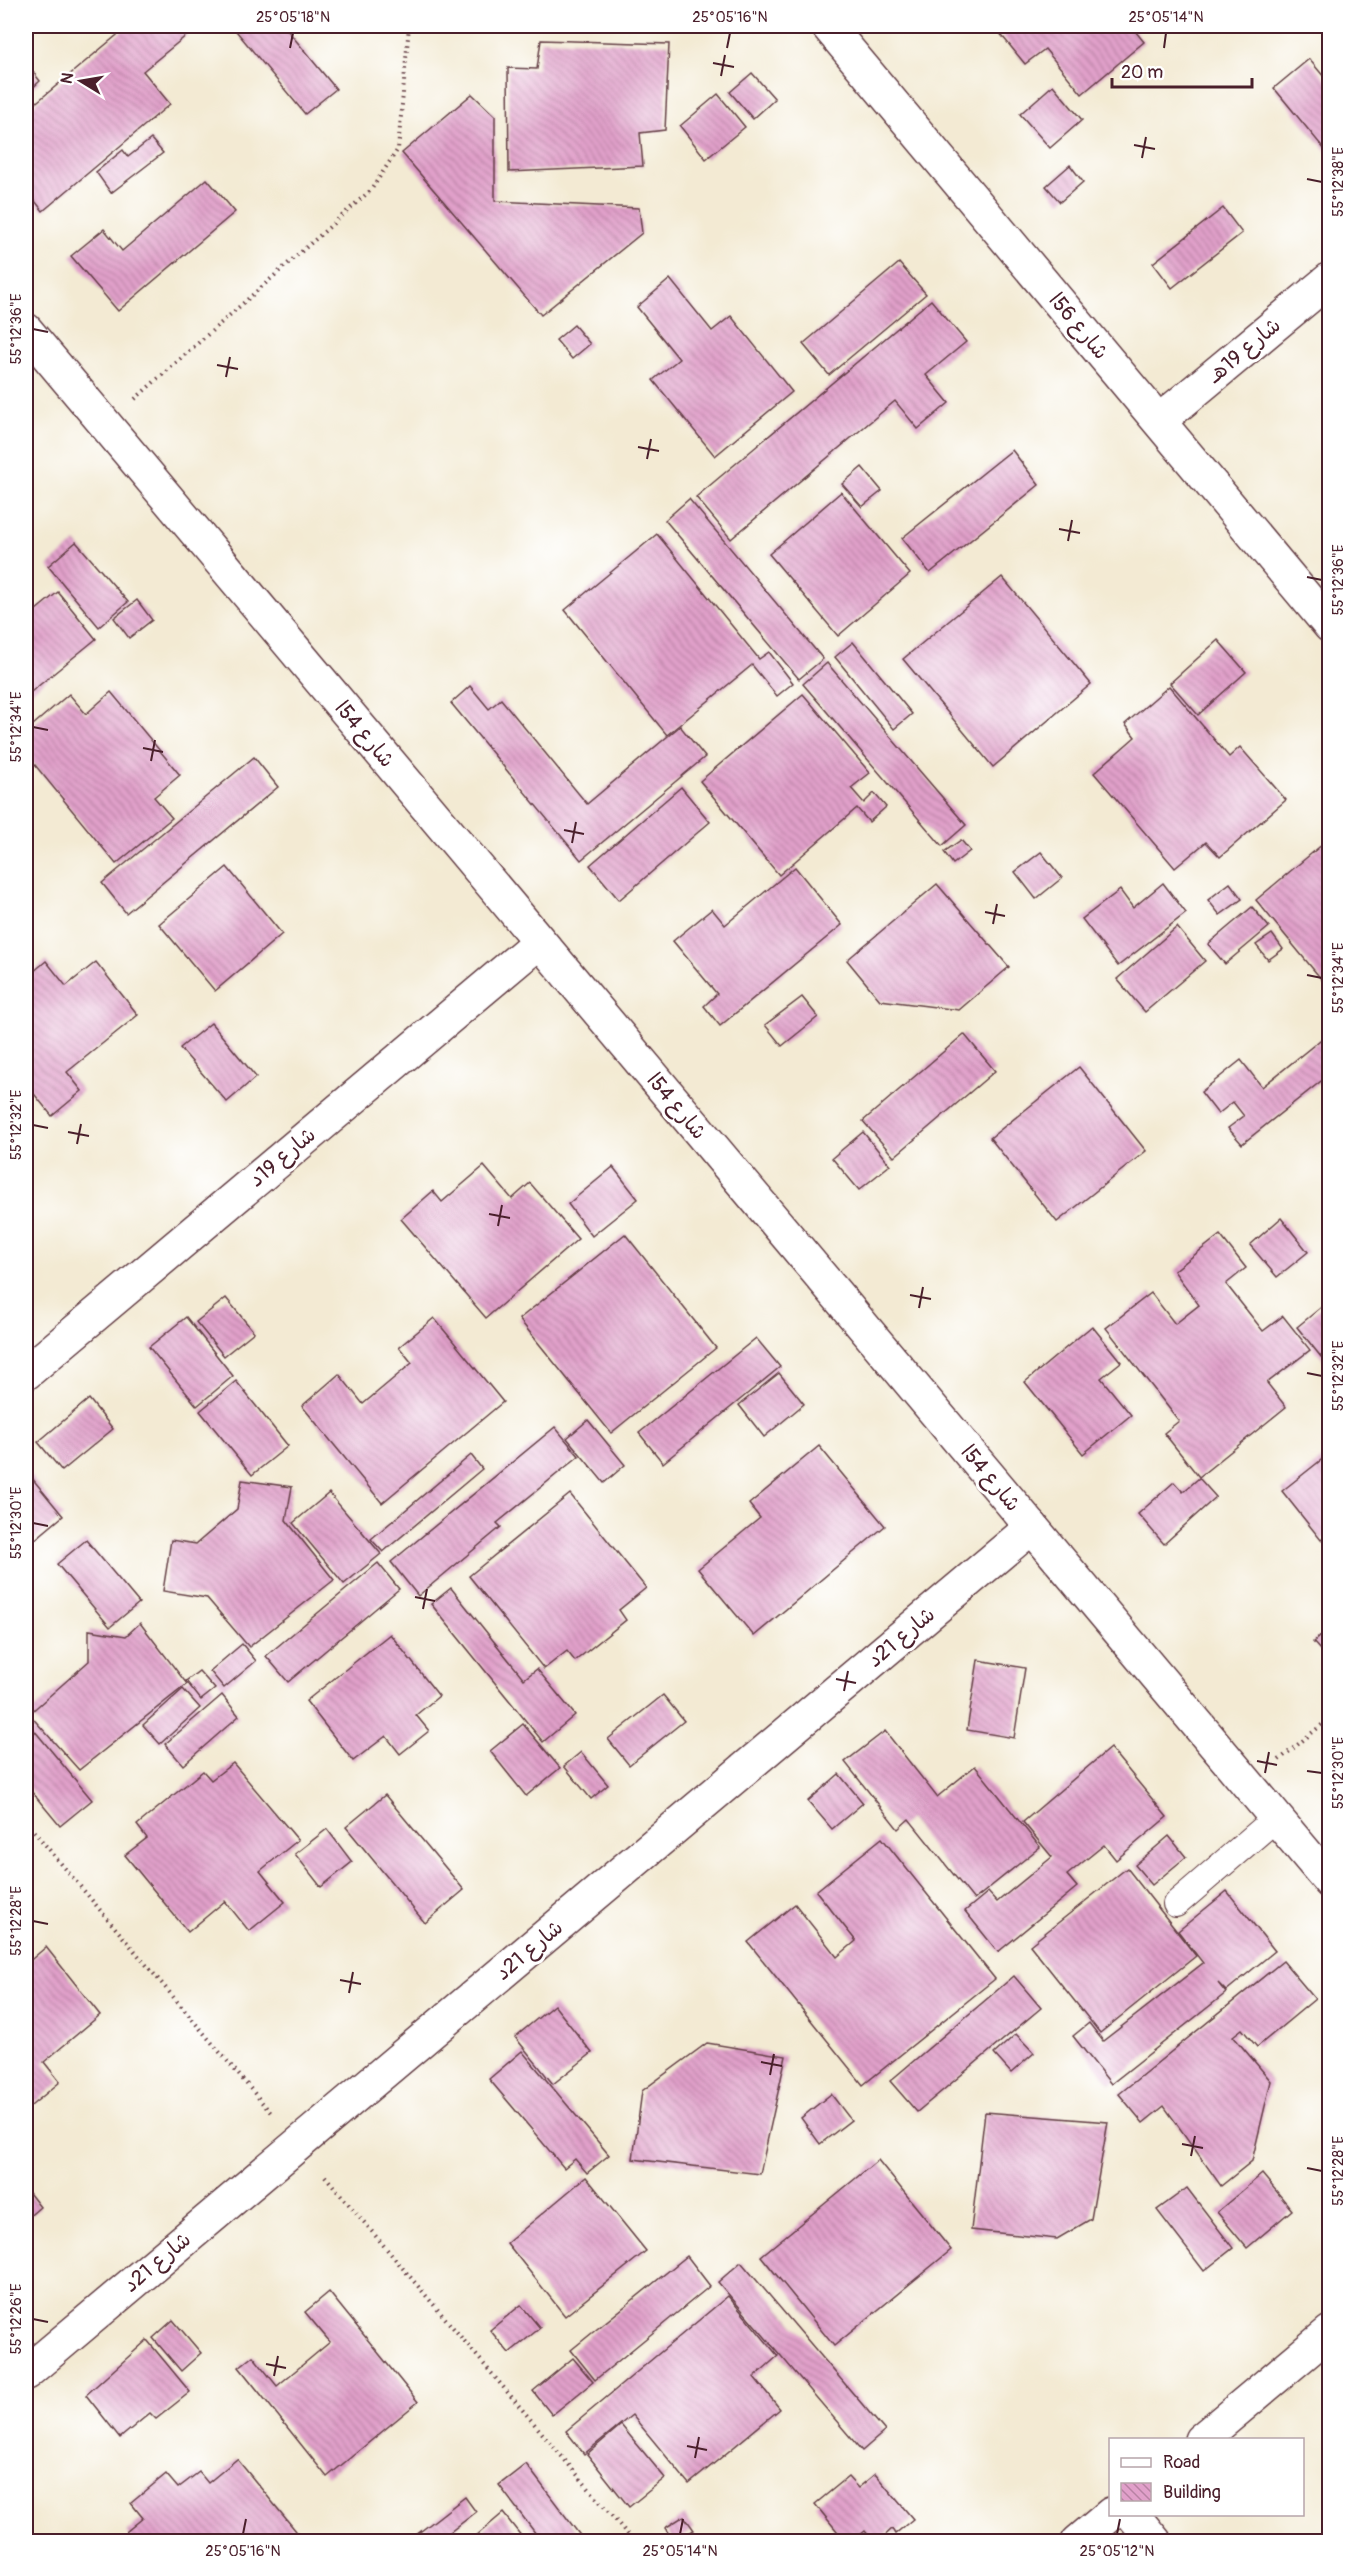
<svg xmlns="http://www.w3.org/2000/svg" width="1355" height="2567" font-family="Pangolin,'Playpen Sans Arabic',sans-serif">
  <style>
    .building { fill: url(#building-back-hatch) }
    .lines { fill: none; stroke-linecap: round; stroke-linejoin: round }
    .service-casing { stroke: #633d44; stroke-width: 28 }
    .minor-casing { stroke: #633d44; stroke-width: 36 }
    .path { stroke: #633d44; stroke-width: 4; stroke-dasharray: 1.5 4.5; stroke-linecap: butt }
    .service { stroke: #fff; stroke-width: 26 }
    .minor { stroke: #fff; stroke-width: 33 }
    .ticks { fill: none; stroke: #4a1f2b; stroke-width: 2 }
    .labels { text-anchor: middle; stroke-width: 6; stroke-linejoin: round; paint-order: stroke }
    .street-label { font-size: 21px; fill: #4a1f2b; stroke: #fff }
    .neatline { fill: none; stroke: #4a1f2b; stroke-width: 2 }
    .ticks-label { font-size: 15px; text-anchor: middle; fill: #4a1f2b }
  </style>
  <defs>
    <pattern id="building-back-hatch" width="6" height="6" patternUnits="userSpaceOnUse" patternTransform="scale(1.5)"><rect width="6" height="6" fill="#e1a0ca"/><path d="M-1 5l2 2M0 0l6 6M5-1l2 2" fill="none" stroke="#b882a4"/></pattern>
  </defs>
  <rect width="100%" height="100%" fill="#fff"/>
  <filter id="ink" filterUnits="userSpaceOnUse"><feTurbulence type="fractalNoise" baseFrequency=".0167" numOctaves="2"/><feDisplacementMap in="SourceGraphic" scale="12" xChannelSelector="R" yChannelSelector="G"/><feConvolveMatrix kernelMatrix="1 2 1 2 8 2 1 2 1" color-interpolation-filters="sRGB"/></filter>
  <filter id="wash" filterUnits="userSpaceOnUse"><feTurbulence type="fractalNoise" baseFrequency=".008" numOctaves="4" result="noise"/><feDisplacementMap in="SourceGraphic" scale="24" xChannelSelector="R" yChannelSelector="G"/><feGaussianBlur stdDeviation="1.35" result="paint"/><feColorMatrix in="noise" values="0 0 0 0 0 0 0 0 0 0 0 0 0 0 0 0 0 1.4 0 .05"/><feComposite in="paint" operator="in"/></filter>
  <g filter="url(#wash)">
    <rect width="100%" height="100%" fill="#f3ead3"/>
    <g id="blocks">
      <g class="building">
        <path d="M 128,26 L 198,26 L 143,71 L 170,104 L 43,211 L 26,190 L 26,111 Z"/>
        <path d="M 232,26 L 284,26 L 336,89 L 305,114 Z"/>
        <path d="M 994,26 L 1131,26 L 1144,42 L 1082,94 L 1045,49 L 1025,64 Z"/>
        <path d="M 541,40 L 669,44 L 665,130 L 640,133 L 643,166 L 509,172 L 508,68 L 537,69 Z"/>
        <path d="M 1309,59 L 1330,84 L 1330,156 L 1274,88 Z"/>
        <path d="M 26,63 L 40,81 L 26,94 Z"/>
        <path d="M 752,73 L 775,99 L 753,119 L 730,92 Z"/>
        <path d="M 1053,85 L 1082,120 L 1050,148 L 1020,114 Z"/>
        <path d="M 472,94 L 495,116 L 495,201 L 639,208 L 642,233 L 541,315 L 402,153 Z"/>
        <path d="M 718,94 L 745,127 L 706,159 L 680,126 Z"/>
        <path d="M 151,139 L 163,153 L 111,193 L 96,172 L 123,150 L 128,157 Z"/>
        <path d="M 1070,165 L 1083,182 L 1060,202 L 1046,186 Z"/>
        <path d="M 207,179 L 235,212 L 118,311 L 71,256 L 104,229 L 122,251 Z"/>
        <path d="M 1223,208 L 1242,233 L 1172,288 L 1153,263 Z"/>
        <path d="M 899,263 L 926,294 L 829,375 L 803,344 Z"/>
        <path d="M 670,279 L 712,331 L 731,316 L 792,392 L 715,456 L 653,380 L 679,359 L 637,307 Z"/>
        <path d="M 931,300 L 966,342 L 926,375 L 949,403 L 918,429 L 895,401 L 731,539 L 696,497 Z"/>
        <path d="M 574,325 L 590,344 L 572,359 L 556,340 Z"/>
        <path d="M 1012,450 L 1039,485 L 930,573 L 902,538 Z"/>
        <path d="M 862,467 L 882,491 L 862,507 L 842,484 Z"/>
        <path d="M 841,492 L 910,574 L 838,636 L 769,554 Z"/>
        <path d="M 689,499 L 823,659 L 799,679 L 665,520 Z"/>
        <path d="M 657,534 L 759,659 L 769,652 L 793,683 L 777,696 L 752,665 L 667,735 L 565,610 Z"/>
        <path d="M 76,542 L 128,602 L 99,627 L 48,566 Z"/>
        <path d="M 1002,577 L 1091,684 L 993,767 L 903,659 Z"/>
        <path d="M 58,592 L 96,639 L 26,696 L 26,597 L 36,610 Z"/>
        <path d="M 137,600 L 152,620 L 129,638 L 114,618 Z"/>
        <path d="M 1218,640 L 1246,672 L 1198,715 L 1170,683 Z"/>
        <path d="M 853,642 L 912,714 L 894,729 L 835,657 Z"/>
        <path d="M 827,663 L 966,825 L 942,846 L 803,684 Z"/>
        <path d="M 470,686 L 489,709 L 501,699 L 587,804 L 680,726 L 705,757 L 581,860 L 451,703 Z"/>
        <path d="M 1169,686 L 1229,757 L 1240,747 L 1286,800 L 1220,857 L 1206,842 L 1175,868 L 1094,773 L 1135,737 L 1125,724 Z"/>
        <path d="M 111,692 L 180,775 L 154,797 L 172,818 L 116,864 L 26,754 L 26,731 L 69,694 L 86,714 Z"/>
        <path d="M 803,694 L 870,773 L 851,788 L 864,803 L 874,793 L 886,807 L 869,822 L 857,808 L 779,875 L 700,781 Z"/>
        <path d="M 254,757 L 278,787 L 126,913 L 102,883 Z"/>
        <path d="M 681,787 L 710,822 L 619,900 L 590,865 Z"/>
        <path d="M 1330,838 L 1330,984 L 1327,986 L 1256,900 Z"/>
        <path d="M 961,840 L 970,851 L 953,864 L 944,852 Z"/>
        <path d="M 1041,852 L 1062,878 L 1036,899 L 1015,872 Z"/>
        <path d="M 227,867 L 282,934 L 215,991 L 159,924 Z"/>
        <path d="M 795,867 L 842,925 L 720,1026 L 704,1006 L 717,994 L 673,941 L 712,909 L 725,925 Z"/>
        <path d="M 1163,883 L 1186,913 L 1118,966 L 1082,919 L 1120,890 L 1133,908 Z"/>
        <path d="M 1230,883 L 1242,899 L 1220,915 L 1208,900 Z"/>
        <path d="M 937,884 L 1009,967 L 959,1010 L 880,1000 L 847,960 Z"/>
        <path d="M 1252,907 L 1269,927 L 1225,964 L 1208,944 Z"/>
        <path d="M 1177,927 L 1205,961 L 1145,1012 L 1117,979 Z"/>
        <path d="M 1272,934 L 1283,949 L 1268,960 L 1256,945 Z"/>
        <path d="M 46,961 L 66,986 L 96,962 L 138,1015 L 67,1072 L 82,1091 L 52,1116 L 26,1084 L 26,978 Z"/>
        <path d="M 802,997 L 818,1017 L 782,1046 L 765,1025 Z"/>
        <path d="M 211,1023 L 256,1077 L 227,1102 L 180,1048 Z"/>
        <path d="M 1330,1032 L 1330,1074 L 1242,1144 L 1228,1128 L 1244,1116 L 1233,1102 L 1218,1114 L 1201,1092 L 1241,1060 L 1262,1087 Z"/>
        <path d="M 964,1034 L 995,1071 L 894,1157 L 863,1121 Z"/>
        <path d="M 1079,1067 L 1146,1151 L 1057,1222 L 990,1138 Z"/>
        <path d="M 863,1132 L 890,1165 L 859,1190 L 832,1158 Z"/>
        <path d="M 484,1166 L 512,1199 L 530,1183 L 578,1239 L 486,1318 L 401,1219 L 433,1191 L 442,1202 Z"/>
        <path d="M 613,1167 L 638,1199 L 592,1236 L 568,1204 Z"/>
        <path d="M 1281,1218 L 1308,1252 L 1277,1277 L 1250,1245 Z"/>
        <path d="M 625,1234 L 716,1348 L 611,1433 L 519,1319 Z"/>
        <path d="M 1220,1235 L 1246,1268 L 1226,1284 L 1263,1331 L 1283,1316 L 1310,1350 L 1267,1383 L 1286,1407 L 1199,1477 L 1164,1433 L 1179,1421 L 1106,1328 L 1151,1293 L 1175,1324 L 1199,1305 L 1174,1271 Z"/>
        <path d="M 226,1298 L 254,1332 L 224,1356 L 196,1322 Z"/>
        <path d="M 1330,1300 L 1330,1368 L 1297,1327 Z"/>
        <path d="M 186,1317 L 233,1376 L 197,1406 L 149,1347 Z"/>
        <path d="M 434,1318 L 503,1402 L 382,1503 L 302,1406 L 339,1374 L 363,1404 L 412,1363 L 399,1347 Z"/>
        <path d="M 1092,1326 L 1121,1362 L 1101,1378 L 1131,1415 L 1083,1454 L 1025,1382 Z"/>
        <path d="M 756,1338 L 780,1367 L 663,1463 L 639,1433 Z"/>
        <path d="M 779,1373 L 804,1404 L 764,1437 L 739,1405 Z"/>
        <path d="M 236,1381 L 288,1446 L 252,1475 L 200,1411 Z"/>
        <path d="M 89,1399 L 113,1429 L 62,1471 L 38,1442 Z"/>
        <path d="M 588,1420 L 625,1465 L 604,1483 L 567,1438 Z"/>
        <path d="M 555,1427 L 579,1456 L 497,1523 L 501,1527 L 418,1596 L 391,1562 Z"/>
        <path d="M 819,1446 L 885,1526 L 754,1636 L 698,1569 L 760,1518 L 749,1504 Z"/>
        <path d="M 1330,1453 L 1330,1533 L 1321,1540 L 1282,1491 Z"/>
        <path d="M 471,1455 L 482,1469 L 383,1552 L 371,1539 Z"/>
        <path d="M 26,1471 L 63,1516 L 26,1547 Z"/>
        <path d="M 1199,1478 L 1216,1497 L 1164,1544 L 1138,1514 L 1174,1482 L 1183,1492 Z"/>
        <path d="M 242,1480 L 292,1487 L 286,1520 L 334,1580 L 249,1647 L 207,1598 L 163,1591 L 171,1540 L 196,1544 L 237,1509 Z"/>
        <path d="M 329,1493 L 381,1554 L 344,1584 L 293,1523 Z"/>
        <path d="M 570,1494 L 646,1588 L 619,1610 L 626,1620 L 575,1661 L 567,1651 L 544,1669 L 469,1576 Z"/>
        <path d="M 86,1540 L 139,1603 L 110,1627 L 57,1564 Z"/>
        <path d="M 378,1563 L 399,1589 L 288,1682 L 266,1656 Z"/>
        <path d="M 451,1588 L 524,1679 L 537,1669 L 575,1715 L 543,1742 L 431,1604 Z"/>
        <path d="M 140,1623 L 187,1684 L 79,1770 L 29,1714 L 89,1661 L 89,1630 L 126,1636 Z"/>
        <path d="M 1330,1628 L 1330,1661 L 1313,1642 Z"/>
        <path d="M 390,1634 L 439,1696 L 416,1715 L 429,1731 L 400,1754 L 386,1736 L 353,1761 L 306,1701 Z"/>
        <path d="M 242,1644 L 256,1661 L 224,1688 L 210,1671 Z"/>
        <path d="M 978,1660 L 1025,1668 L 1014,1738 L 967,1730 Z"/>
        <path d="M 199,1671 L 215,1689 L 201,1700 L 186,1681 Z"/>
        <path d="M 183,1689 L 200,1708 L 160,1744 L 143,1725 Z"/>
        <path d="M 222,1695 L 239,1716 L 183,1765 L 165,1744 Z"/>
        <path d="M 663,1695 L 684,1721 L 629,1765 L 608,1739 Z"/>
        <path d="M 29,1724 L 92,1800 L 60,1826 L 26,1785 L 26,1726 Z"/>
        <path d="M 523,1724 L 560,1768 L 526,1796 L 490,1751 Z"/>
        <path d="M 885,1731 L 937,1797 L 975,1766 L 1040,1847 L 974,1900 L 909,1819 L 898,1829 L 845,1762 Z"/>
        <path d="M 1110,1748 L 1167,1817 L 1116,1860 L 1104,1845 L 1067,1875 L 1077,1887 L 998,1952 L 965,1911 L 988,1892 L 997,1902 L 1052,1857 L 1023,1822 Z"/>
        <path d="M 581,1752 L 608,1785 L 591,1799 L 564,1766 Z"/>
        <path d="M 233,1763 L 298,1840 L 260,1871 L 285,1902 L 249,1931 L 225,1901 L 188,1932 L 125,1855 L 147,1838 L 137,1825 L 203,1771 L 211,1780 Z"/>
        <path d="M 839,1774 L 863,1803 L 832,1829 L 808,1801 Z"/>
        <path d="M 385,1795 L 464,1890 L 425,1923 L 346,1827 Z"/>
        <path d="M 327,1829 L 352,1862 L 321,1887 L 295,1854 Z"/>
        <path d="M 1169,1836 L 1186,1857 L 1152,1885 L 1135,1865 Z"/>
        <path d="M 882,1838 L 995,1979 L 863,2085 L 748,1942 L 795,1904 L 837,1957 L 856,1941 L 816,1891 Z"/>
        <path d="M 1127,1868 L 1196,1956 L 1100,2033 L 1030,1945 Z"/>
        <path d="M 1227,1891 L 1275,1951 L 1226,1991 L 1218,1983 L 1226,1993 L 1111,2084 L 1073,2036 L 1089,2023 L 1103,2041 L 1203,1963 L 1178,1931 Z"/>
        <path d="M 46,1947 L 100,2015 L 44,2062 L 60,2082 L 26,2110 L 26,1964 Z"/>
        <path d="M 1283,1961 L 1315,1999 L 1257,2047 L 1242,2029 L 1233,2036 L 1271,2081 L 1252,2161 L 1221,2186 L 1164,2106 L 1143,2123 L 1119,2094 Z"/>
        <path d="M 1014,1976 L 1041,2008 L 917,2112 L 890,2081 Z"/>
        <path d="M 554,2005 L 592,2053 L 553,2084 L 515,2037 Z"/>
        <path d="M 1016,2034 L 1034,2053 L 1011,2073 L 994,2054 Z"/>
        <path d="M 707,2043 L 786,2056 L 760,2174 L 633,2159 L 642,2091 Z"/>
        <path d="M 522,2051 L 609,2155 L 587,2173 L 575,2159 L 564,2168 L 489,2079 Z"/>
        <path d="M 831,2094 L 851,2120 L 820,2144 L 801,2118 Z"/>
        <path d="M 985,2112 L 1108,2122 L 1091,2219 L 1057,2239 L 971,2230 Z"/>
        <path d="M 878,2160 L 951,2250 L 834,2346 L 761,2256 Z"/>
        <path d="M 1262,2174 L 1292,2210 L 1247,2248 L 1217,2212 Z"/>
        <path d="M 586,2177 L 646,2251 L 565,2316 L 507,2243 Z"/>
        <path d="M 1187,2188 L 1233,2248 L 1204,2271 L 1157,2210 Z"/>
        <path d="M 26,2189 L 40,2207 L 26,2219 Z"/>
        <path d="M 687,2256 L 710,2286 L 595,2380 L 571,2350 Z"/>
        <path d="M 741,2262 L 885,2431 L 862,2451 L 718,2282 Z"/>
        <path d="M 329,2292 L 418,2402 L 327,2477 L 239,2367 L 253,2356 L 277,2386 L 330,2342 L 305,2312 Z"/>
        <path d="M 728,2296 L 778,2356 L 754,2377 L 780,2409 L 689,2484 L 632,2415 L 584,2454 L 566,2431 Z"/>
        <path d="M 521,2305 L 540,2328 L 509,2353 L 490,2330 Z"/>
        <path d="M 173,2320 L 201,2353 L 181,2371 L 153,2338 Z"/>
        <path d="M 147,2340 L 190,2392 L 156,2419 L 150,2413 L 120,2438 L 86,2395 Z"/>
        <path d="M 573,2358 L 593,2382 L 552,2415 L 533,2391 Z"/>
        <path d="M 621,2425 L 665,2478 L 629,2507 L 587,2454 Z"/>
        <path d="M 237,2459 L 305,2542 L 133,2542 L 126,2532 L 143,2518 L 131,2503 L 166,2474 L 178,2488 L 199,2472 L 208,2483 Z"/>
        <path d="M 526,2464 L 585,2542 L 542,2542 L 499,2485 Z"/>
        <path d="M 875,2474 L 913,2519 L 895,2534 L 892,2529 L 878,2542 L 874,2542 L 865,2531 L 851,2542 L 846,2542 L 815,2504 L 848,2477 L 858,2488 Z"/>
        <path d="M 465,2497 L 476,2512 L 437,2542 L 407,2542 Z"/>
        <path d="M 503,2513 L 526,2542 L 469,2542 Z"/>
        <path d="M 684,2516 L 694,2530 L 674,2542 L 665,2528 Z"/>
      </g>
    </g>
  </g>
  <g filter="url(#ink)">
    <use href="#blocks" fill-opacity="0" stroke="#633d44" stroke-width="1.5"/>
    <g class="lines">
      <defs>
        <path id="service" d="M 1176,1904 L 1276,1818"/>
        <g id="minor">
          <path d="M 828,26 L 1330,626"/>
          <path d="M 26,330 L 1330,1882"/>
          <path d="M 1159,421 L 1330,279"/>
          <path d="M 26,1373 L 539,942"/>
          <path d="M 26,2373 L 1032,1527"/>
          <path d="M 1201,2440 L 1330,2332"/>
          <path d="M 1132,2514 L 1155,2542"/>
          <path d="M 1078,2542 L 1111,2514"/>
        </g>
      </defs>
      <use href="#service" class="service-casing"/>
      <use href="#minor" class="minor-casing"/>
      <g class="path">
        <path d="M 135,399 L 371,190 L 398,149 L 409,26"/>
        <path d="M 1279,1760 L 1330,1718"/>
        <path d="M 26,1822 L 271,2113"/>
        <path d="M 325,2176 L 634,2542"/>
      </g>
      <use href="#service" class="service"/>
      <use href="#minor" class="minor"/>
    </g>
  </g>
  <path class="ticks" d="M 290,48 L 293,33M 727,48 L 730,33M 1164,48 L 1166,33M 713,63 L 734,67M 721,76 L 725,55M 1134,145 L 1155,149M 1142,158 L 1146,137M 1307,179 L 1322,182M 33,329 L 48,332M 217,365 L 238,369M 226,377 L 230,357M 638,447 L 659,451M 647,459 L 651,439M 1059,529 L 1080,533M 1068,541 L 1072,520M 1307,577 L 1322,580M 33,727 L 48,730M 143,748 L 163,752M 151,761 L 155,740M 564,830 L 584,834M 572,843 L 576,822M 985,912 L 1005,916M 993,924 L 997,904M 1307,975 L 1322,978M 33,1125 L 48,1128M 68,1132 L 89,1136M 77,1144 L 81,1124M 489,1214 L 510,1218M 498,1226 L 502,1205M 910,1295 L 931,1299M 919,1308 L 923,1287M 1307,1373 L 1322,1376M 33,1523 L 48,1526M 415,1597 L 435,1601M 423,1609 L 427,1589M 836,1679 L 856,1683M 844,1691 L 848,1671M 1257,1761 L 1277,1765M 1307,1771 L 1322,1773M 1265,1773 L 1269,1752M 33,1921 L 48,1924M 340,1980 L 361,1984M 349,1993 L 353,1972M 761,2062 L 782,2066M 770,2075 L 774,2054M 1182,2144 L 1203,2148M 1191,2156 L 1195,2136M 1307,2168 L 1322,2171M 33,2319 L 48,2322M 266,2364 L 286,2368M 274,2376 L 278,2356M 687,2446 L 707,2450M 695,2458 L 699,2437M 243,2534 L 246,2519M 680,2534 L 683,2519M 1117,2534 L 1120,2519"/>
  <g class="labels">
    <g class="street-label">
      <text transform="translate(1079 326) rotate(50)" y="7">شارع 56ا</text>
      <text transform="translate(1244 350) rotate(-40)" y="7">شارع 19هـ</text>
      <text transform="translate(365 734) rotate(50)" y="7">شارع 54ا</text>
      <text transform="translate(677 1106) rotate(50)" y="7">شارع 54ا</text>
      <text transform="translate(282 1157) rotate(-40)" y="7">شارع 19د</text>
      <text transform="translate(991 1478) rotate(50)" y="7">شارع 54ا</text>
      <text transform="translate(901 1637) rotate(-40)" y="7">شارع 21د</text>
      <text transform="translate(529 1950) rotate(-40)" y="7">شارع 21د</text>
      <text transform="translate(157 2262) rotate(-40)" y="7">شارع 21د</text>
    </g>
  </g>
  <rect width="1355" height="2567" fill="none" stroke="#fff" stroke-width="66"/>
  <rect x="1109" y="2438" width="195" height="78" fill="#ffffff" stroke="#b7a5aa" stroke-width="1.5"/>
  <rect x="1121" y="2458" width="30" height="9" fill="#ffffff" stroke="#b7a5aa" stroke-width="1.5"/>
  <text x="1163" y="2468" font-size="18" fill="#4a1f2b">Road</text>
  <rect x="1121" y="2483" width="30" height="18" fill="url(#building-back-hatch)" stroke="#b7a5aa" stroke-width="1.5"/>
  <text x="1163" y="2498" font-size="18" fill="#4a1f2b">Building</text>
  <g transform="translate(81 81) rotate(281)" stroke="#ffffff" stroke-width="4.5" paint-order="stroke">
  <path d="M0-4.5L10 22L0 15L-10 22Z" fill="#4a1f2b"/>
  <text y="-9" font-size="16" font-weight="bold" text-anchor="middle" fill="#4a1f2b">N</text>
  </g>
  <path d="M1112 78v9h140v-9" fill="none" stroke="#4a1f2b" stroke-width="3"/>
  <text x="1121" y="78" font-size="18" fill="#4a1f2b" stroke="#ffffff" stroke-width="4.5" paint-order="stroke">20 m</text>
  <rect x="33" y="33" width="1289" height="2501" class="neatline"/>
  <g class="ticks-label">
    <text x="293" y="22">25°05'18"N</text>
    <text x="730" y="22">25°05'16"N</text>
    <text x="1166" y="22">25°05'14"N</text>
    <text transform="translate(1338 182) rotate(-90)" y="5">55°12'38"E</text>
    <text transform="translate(16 329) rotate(-90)" y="5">55°12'36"E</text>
    <text transform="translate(1338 580) rotate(-90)" y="5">55°12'36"E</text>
    <text transform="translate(16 727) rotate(-90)" y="5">55°12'34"E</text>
    <text transform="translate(1338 978) rotate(-90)" y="5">55°12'34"E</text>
    <text transform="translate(16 1125) rotate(-90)" y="5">55°12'32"E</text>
    <text transform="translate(1338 1376) rotate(-90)" y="5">55°12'32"E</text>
    <text transform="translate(16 1523) rotate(-90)" y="5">55°12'30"E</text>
    <text transform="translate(1338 1773) rotate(-90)" y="5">55°12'30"E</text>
    <text transform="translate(16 1921) rotate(-90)" y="5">55°12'28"E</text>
    <text transform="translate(1338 2171) rotate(-90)" y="5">55°12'28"E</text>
    <text transform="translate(16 2319) rotate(-90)" y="5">55°12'26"E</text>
    <text x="243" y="2556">25°05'16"N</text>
    <text x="680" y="2556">25°05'14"N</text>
    <text x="1117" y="2556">25°05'12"N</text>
  </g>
</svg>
